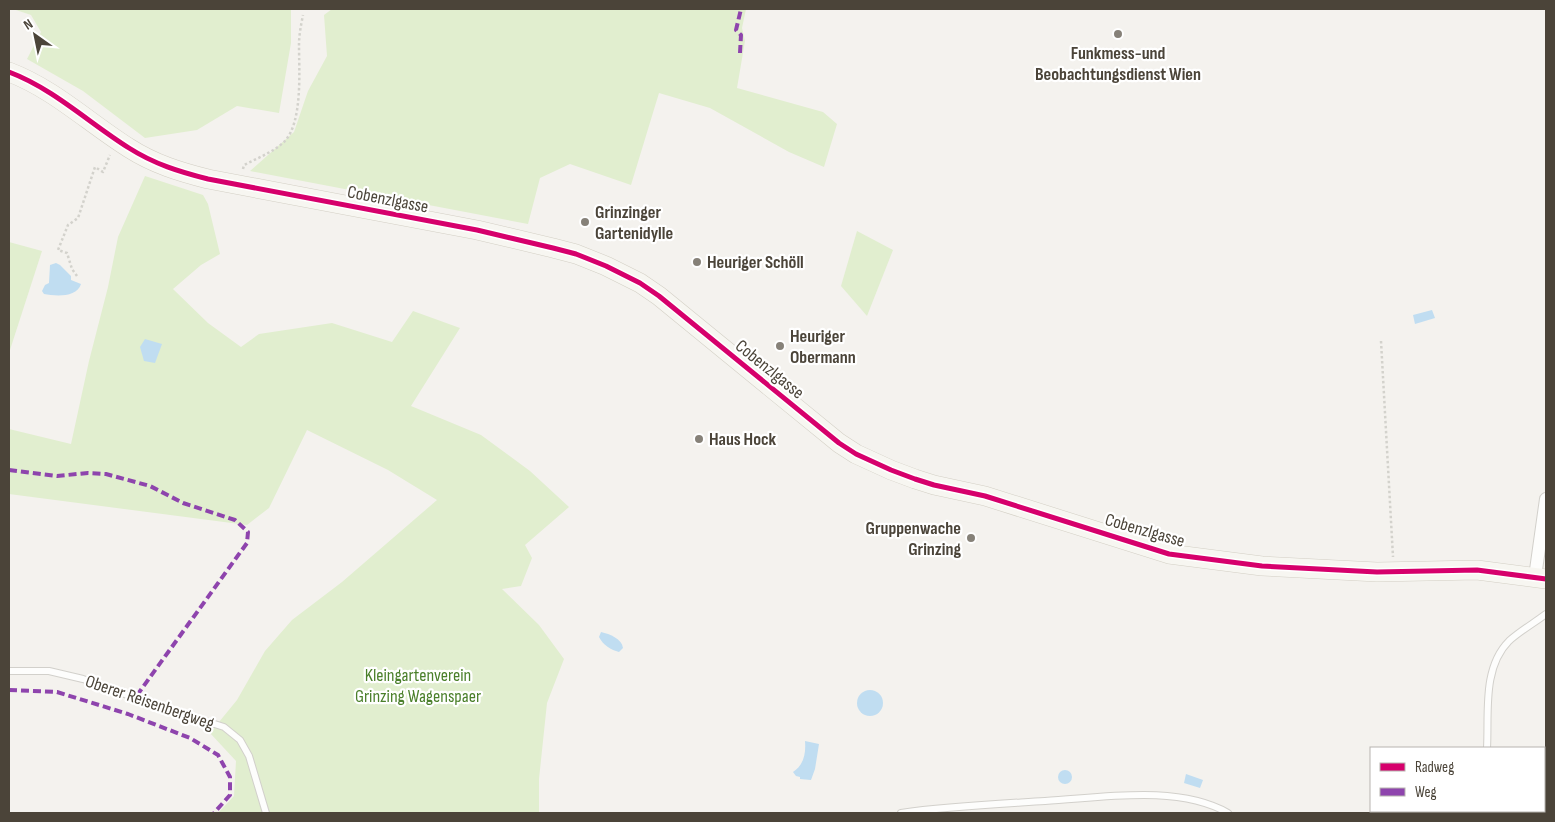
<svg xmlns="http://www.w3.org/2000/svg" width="1555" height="822" font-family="'Sofia Sans Condensed',sans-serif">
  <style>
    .green { fill: #e1eecf }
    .water { fill: #c0ddf1 }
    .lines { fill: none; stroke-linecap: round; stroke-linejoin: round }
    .lane-casing { stroke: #d2d0cb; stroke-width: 8 }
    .street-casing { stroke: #d2d0cb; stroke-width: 14 }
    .secondary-casing { stroke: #d3cfc5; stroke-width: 20 }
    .path { stroke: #d3d2cc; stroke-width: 2.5; stroke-dasharray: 2.5 2.5; stroke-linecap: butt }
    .lane { stroke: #fdfdfc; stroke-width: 6 }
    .street { stroke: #fdfdfc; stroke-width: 12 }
    .secondary { stroke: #f7f6f1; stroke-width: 19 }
    .quiet { stroke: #8e44ad; stroke-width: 4; stroke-dasharray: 8 4; stroke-linecap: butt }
    .cycleway-casing { stroke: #fff; stroke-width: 8 }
    .cycleway { stroke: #d6006c; stroke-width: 5 }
    .poi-dot { fill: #868178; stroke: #fff; stroke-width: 2 }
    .labels { text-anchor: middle; stroke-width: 4.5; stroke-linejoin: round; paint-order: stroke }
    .poi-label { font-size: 18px; font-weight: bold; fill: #4b4439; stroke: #fff; text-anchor: start }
    .street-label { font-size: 18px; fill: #4b4439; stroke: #fff }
    .park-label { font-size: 18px; fill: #4a7f2a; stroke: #fff }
  </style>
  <rect width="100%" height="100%" fill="#f4f2ee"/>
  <g class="green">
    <path d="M 13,9 L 291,9 L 291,43 L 279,113 L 237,106 L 197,130 L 145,138 L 83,91 L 27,59 L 41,32 L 31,15 Z"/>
    <path d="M 332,9 L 746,9 L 742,28 L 745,41 L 737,88 L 823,112 L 837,124 L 824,167 L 789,152 L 710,108 L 659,93 L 631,185 L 570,164 L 540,178 L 528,224 L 250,171 L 294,132 L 308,91 L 327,56 L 324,15 Z"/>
    <path d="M 145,176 L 203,195 L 208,204 L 220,254 L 201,265 L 173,289 L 208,323 L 241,347 L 259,334 L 332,323 L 392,342 L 413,311 L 460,328 L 411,406 L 481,435 L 530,471 L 569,507 L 525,545 L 532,558 L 521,586 L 502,589 L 539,625 L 564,659 L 547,703 L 539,779 L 539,813 L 218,813 L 234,796 L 236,761 L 210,733 L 237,700 L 265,651 L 292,620 L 342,582 L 437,500 L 388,470 L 307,430 L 269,508 L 247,525 L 9,494 L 9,429 L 71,444 L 89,361 L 108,287 L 118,237 Z"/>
    <path d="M 857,231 L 893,250 L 867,316 L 841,286 Z"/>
    <path d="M 9,242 L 42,251 L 9,353 Z"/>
  </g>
  <g class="water">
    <path d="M 56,263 L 60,265 L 71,276 L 71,280 L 81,284 C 77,298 55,296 44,294 L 42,291 L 45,285 L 49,283 L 50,265 Z"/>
    <path d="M 1432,310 L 1435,318 L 1415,324 L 1413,315 Z"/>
    <path d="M 145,339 L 162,344 L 155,363 L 144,361 L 140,347 Z"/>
    <path d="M 601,632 C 610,634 622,639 623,648 L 619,652 C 611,650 603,645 599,637 Z"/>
    <circle cx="870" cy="703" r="13"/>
    <path d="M 805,741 L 819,744 L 815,769 L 811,780 L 800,779 L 800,777 L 796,776 L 793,772 C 804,765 806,753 805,741 Z"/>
    <circle cx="1065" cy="777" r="7"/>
    <path d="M 1186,774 L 1203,780 L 1200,788 L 1184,783 Z"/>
  </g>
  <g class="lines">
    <defs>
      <g id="lane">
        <path d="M 9,671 L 49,671 L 83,679 L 152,704 L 224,727 L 240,740 L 249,756 L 266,813"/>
        <path d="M 1487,748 C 1489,714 1482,668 1509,641 C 1520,631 1534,623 1546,614"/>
        <path d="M 901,813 C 949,806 997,804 1045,801 C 1101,798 1177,784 1228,813"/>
        <path d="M 1467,813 L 1470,811"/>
      </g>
      <path id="street" d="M 1535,577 L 1546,499"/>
      <path id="secondary" d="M 9,72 C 54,89 89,123 129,148 C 154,164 180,172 208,179 L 477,230 L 553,248 L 576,254 L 606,266 L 640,283 L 659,296 L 839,443 L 856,454 L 891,470 L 915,479 L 934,485 L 985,496 L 1169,554 L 1262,566 L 1377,572 L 1477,570 L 1546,579"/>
    </defs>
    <use href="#lane" class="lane-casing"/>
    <use href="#street" class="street-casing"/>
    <use href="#secondary" class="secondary-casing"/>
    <g class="path">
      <path d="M 243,169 L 244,165 C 258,158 273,152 284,142 C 303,123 299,70 299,45 C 299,35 301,25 303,15"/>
      <path d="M 77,276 L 72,269 L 67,253 L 58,250 L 68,225 L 78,218 L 95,167 L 103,172 L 110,155"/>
      <path d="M 1381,341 L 1393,557"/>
    </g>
    <use href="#lane" class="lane"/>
    <use href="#street" class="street"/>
    <use href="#secondary" class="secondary"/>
    <g class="quiet">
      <path d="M 740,53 L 741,35 L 736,30 L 741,9"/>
      <path d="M 9,470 L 57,476 L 88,473 L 106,474 L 150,486 L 183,503 L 235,520 L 248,532 L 247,543 L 135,698"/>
      <path d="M 9,690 L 57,692 L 128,714 L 190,738 L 218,755 L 230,777 L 230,795 L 214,813"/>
    </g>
    <defs>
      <path id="cycleway" d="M 9,72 C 54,89 89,123 129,148 C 154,164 180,172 208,179 L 477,230 L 553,248 L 576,254 L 606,266 L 640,283 L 659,296 L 839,443 L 856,454 L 891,470 L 915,479 L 934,485 L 985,496 L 1169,554 L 1262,566 L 1377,572 L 1477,570 L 1546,579"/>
    </defs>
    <use href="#cycleway" class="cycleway-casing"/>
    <use href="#cycleway" class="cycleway"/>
  </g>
  <g class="poi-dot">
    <circle cx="1118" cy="34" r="5"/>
    <circle cx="585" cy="222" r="5"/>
    <circle cx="697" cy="262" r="5"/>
    <circle cx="780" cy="346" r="5"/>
    <circle cx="699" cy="439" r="5"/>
    <circle cx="971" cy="538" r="5"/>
  </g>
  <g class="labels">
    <g class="poi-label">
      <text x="1118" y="59" text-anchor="middle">Funkmess-und<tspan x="1118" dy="21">Beobachtungsdienst Wien</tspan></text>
      <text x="595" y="218">Grinzinger<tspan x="595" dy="21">Gartenidylle</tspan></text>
      <text x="707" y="268">Heuriger Schöll</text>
      <text x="790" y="342">Heuriger<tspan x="790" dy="21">Obermann</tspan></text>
      <text x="709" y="445">Haus Hock</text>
      <text x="961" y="534" text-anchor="end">Gruppenwache<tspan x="961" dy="21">Grinzing</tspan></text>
    </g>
    <g class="street-label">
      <text transform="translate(388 199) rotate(11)" y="6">Cobenzlgasse</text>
      <text transform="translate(770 369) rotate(39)" y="6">Cobenzlgasse</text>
      <text transform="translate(1145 530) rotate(16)" y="6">Cobenzlgasse</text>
      <text transform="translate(150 702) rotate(19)" y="6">Oberer Reisenbergweg</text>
    </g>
    <g class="park-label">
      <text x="418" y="681">Kleingartenverein<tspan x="418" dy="21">Grinzing Wagenspaer</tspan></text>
    </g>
  </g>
  <rect width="1555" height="822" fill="none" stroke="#4b4439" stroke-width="20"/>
  <rect x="1370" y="747" width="175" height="65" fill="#ffffff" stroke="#b7b4b0"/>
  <rect x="1380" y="763" width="25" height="8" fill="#d6006c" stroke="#b7b4b0"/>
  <text x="1415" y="772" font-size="15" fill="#4b4439">Radweg</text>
  <rect x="1380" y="788" width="25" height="8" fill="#8e44ad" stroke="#b7b4b0"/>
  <text x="1415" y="797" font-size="15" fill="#4b4439">Weg</text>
  <g transform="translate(35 35) rotate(327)" stroke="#ffffff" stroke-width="4" paint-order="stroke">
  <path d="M0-4L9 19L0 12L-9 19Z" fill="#4b4439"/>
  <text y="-8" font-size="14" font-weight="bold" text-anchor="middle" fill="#4b4439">N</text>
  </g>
</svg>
